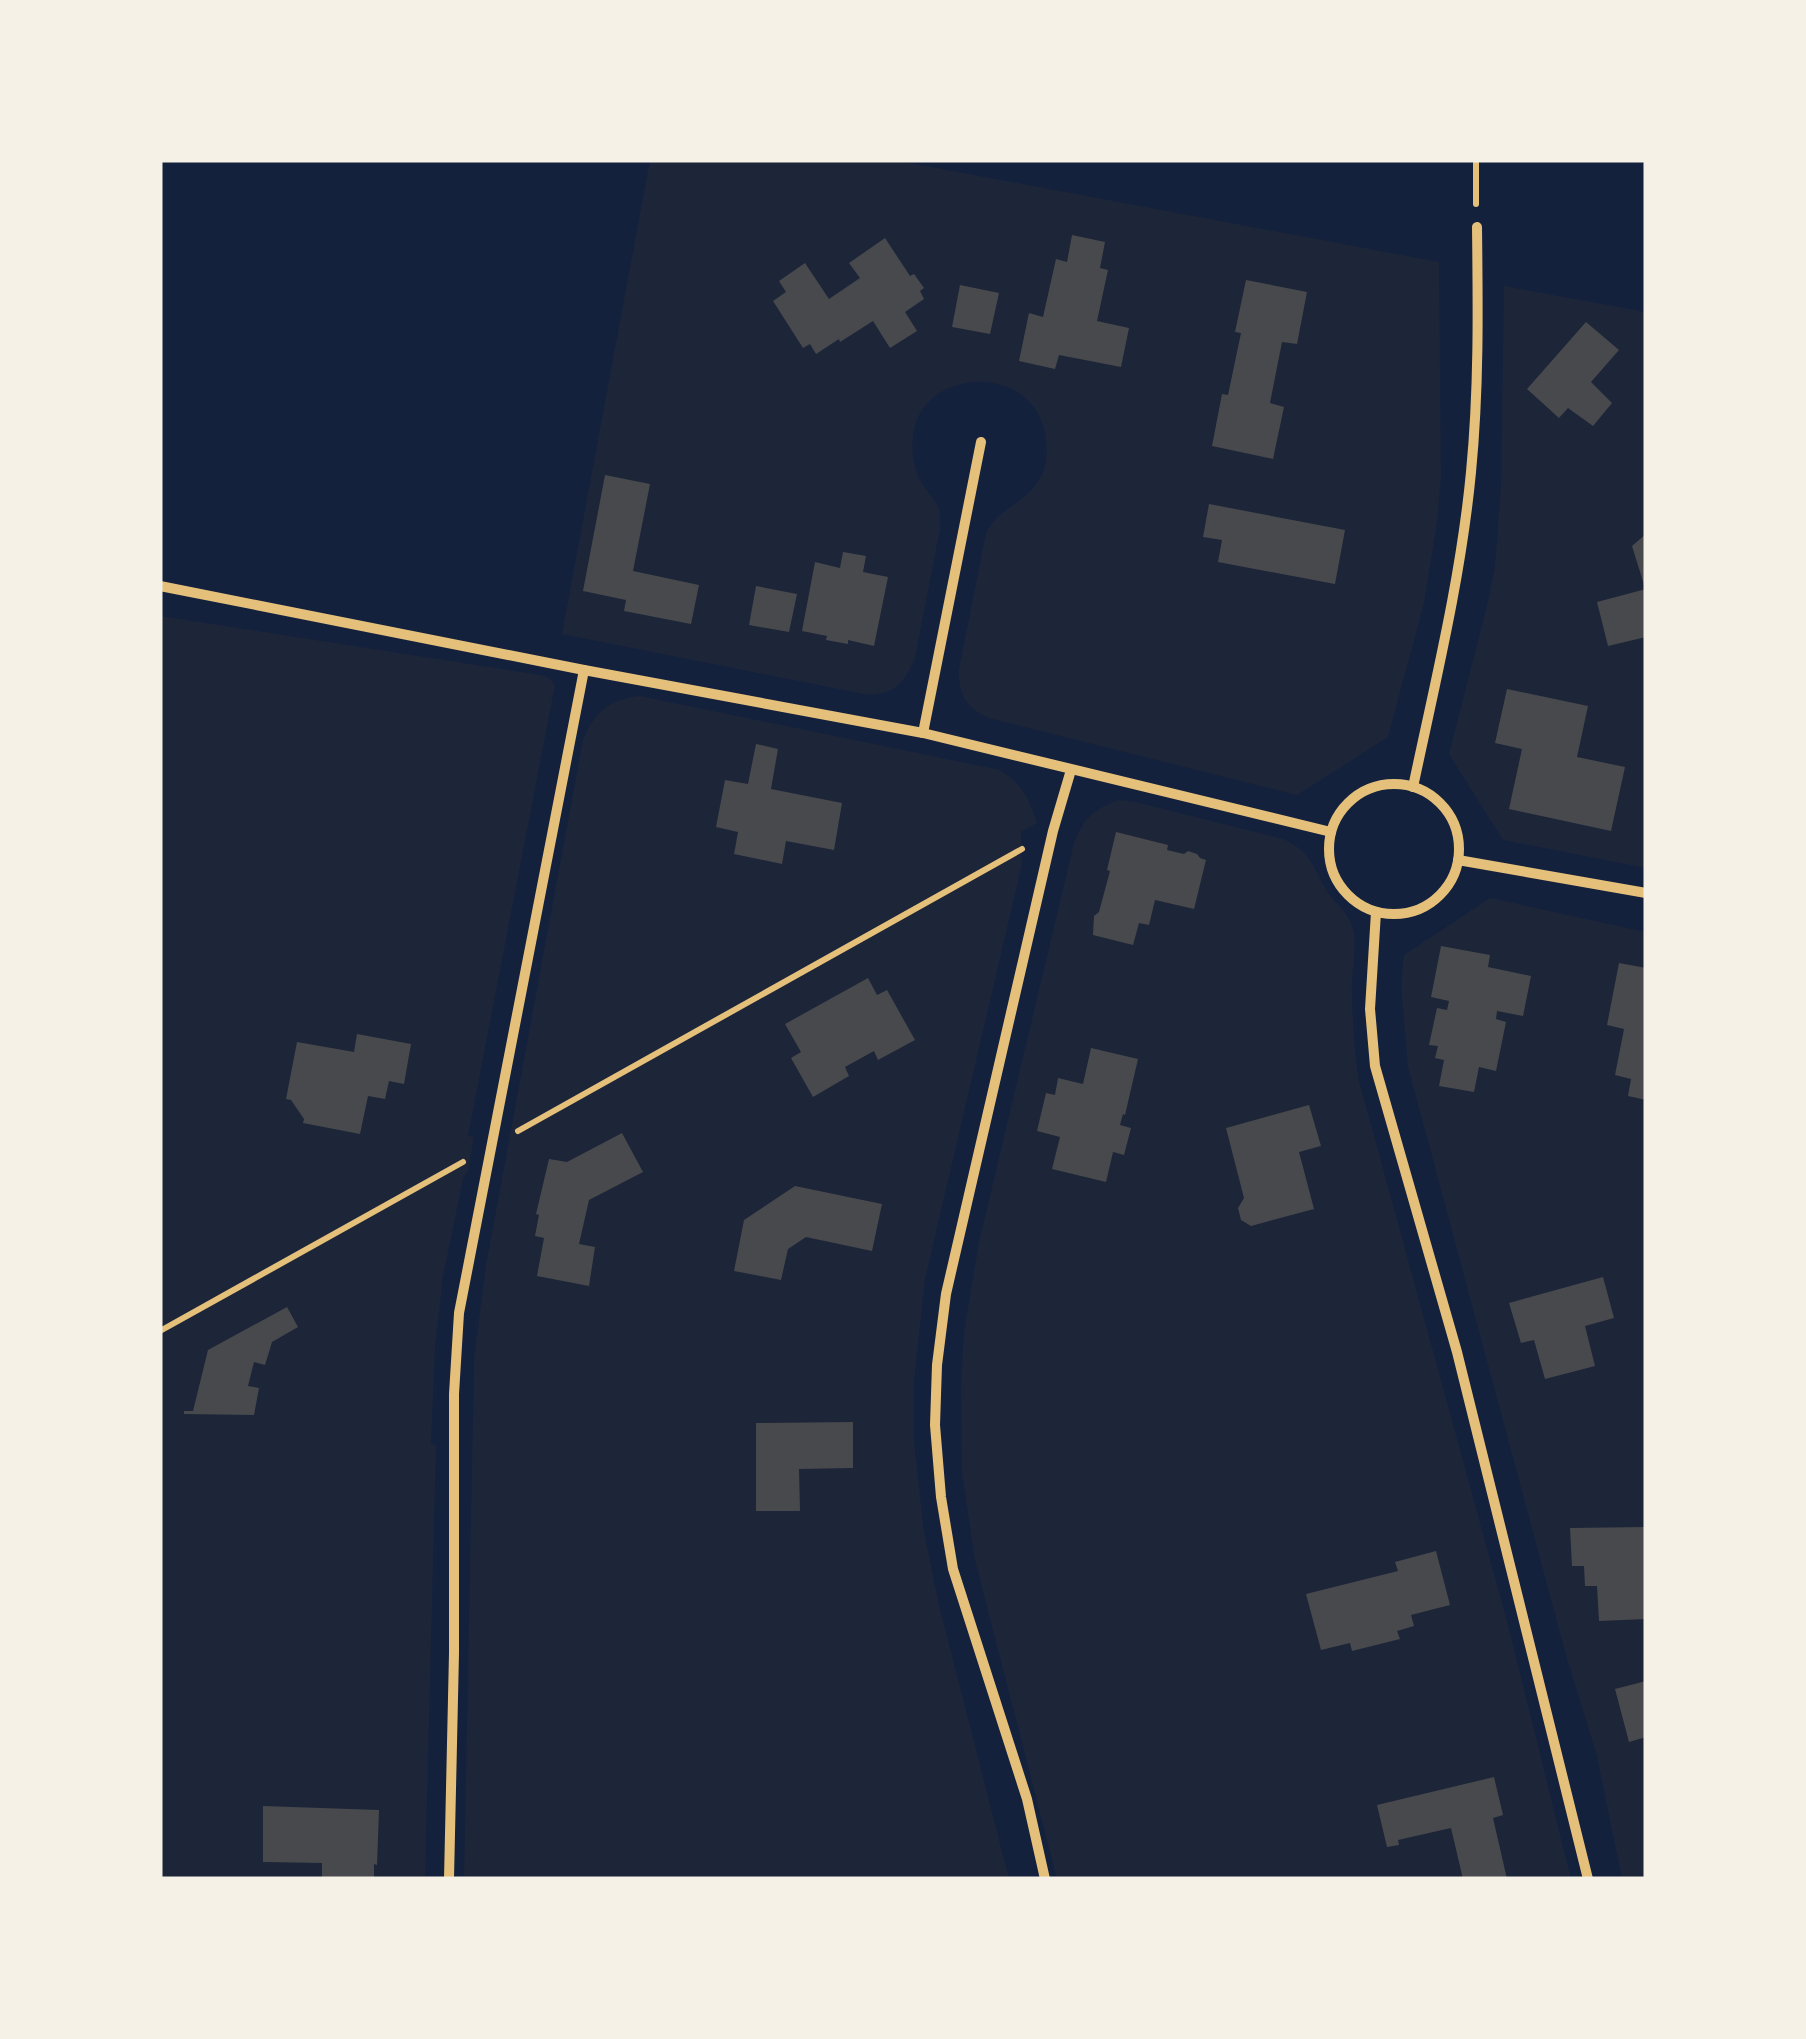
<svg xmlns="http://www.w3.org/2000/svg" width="1806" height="2039" font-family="Karla,sans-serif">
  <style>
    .green { fill: #1d2539 }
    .building { fill: #48494c }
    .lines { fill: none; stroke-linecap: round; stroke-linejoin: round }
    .path { stroke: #e5c07b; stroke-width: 6 }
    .minor { stroke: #e5c07b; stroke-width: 10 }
  </style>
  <rect width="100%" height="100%" fill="#14213d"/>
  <g class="green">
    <path d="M 650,160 L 894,160 L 1439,262 L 1441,478 L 1437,523 L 1424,603 L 1388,737 L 1297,795 L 989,718 C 966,709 958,693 959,669 L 986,533 C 1001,504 1029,505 1043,472 C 1048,460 1047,447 1045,434 C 1033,362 921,366 913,436 C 911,454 914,473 925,488 C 929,494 935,499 938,507 C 941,513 940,522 940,529 L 915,658 C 904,683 896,693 869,695 L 562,634 Z"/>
    <path d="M 1504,286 L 1646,312 L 1646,868 L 1503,840 L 1449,754 L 1488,602 L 1495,566 L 1501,486 Z"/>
    <path d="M 160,616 L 541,675 L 549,678 L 555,685 L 468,1136 L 474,1137 L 468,1171 L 463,1179 L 443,1277 L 435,1348 L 431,1444 L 436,1445 L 425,1879 L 160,1879 Z"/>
    <path d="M 640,696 L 1000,770 C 1024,786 1028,797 1037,823 L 1021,832 L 1022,864 L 925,1279 L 914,1380 L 914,1442 L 924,1532 L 939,1605 L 1009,1879 L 464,1879 L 474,1360 L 486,1265 L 583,740 C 595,711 609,700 640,696 Z"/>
    <path d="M 1119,800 L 1136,802 L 1283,839 C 1312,852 1312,867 1327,891 C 1335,904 1349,912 1353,929 C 1358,948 1351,972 1352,991 C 1352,1020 1355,1049 1358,1077 L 1509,1629 L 1571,1879 L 1057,1879 L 975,1560 L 962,1473 L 961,1385 L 964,1332 L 979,1242 L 1074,843 C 1085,817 1092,810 1119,800 Z"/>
    <path d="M 1490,898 L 1646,932 L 1646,1879 L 1622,1879 L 1597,1756 L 1566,1655 L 1408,1067 L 1401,986 L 1404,955 Z"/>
  </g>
  <g class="building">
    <path d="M 1072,235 L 1105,242 L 1100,268 L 1108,270 L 1097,321 L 1129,328 L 1121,367 L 1059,355 L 1055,369 L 1019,361 L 1029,313 L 1043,317 L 1056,259 L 1067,262 Z"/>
    <path d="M 885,238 L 910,276 L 914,274 L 924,288 L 920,291 L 924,299 L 905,312 L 917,331 L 890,348 L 873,321 L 840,342 L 839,339 L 816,354 L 810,344 L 803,348 L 773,301 L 786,292 L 779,281 L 805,263 L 829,299 L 860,278 L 849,263 Z"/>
    <path d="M 1246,280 L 1307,292 L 1297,344 L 1282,342 L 1270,403 L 1284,407 L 1273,459 L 1212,446 L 1222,394 L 1228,395 L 1241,333 L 1235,332 Z"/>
    <path d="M 960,285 L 999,293 L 990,334 L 952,327 Z"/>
    <path d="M 1586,322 L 1619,350 L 1591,382 L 1612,403 L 1593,426 L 1568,408 L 1559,418 L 1527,389 Z"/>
    <path d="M 605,475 L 650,484 L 633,571 L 699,585 L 691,624 L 624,611 L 626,600 L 583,591 Z"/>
    <path d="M 1209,504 L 1345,530 L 1335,584 L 1218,562 L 1222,540 L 1203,537 Z"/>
    <path d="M 1646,534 L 1646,588 L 1645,588 L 1632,546 Z"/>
    <path d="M 843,552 L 866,556 L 863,572 L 888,577 L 874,646 L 848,640 L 848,644 L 826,640 L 827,636 L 802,631 L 815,562 L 840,568 Z"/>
    <path d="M 756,586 L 797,594 L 789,632 L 749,625 Z"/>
    <path d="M 1646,589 L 1646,637 L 1608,646 L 1597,602 Z"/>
    <path d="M 1507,689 L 1588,706 L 1577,757 L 1625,767 L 1611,831 L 1509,809 L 1522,749 L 1495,743 Z"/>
    <path d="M 756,744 L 778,749 L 771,789 L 842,803 L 834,850 L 786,841 L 782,864 L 734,854 L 738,832 L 716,827 L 725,780 L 748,784 Z"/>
    <path d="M 1116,832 L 1168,845 L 1167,850 L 1184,854 L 1188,851 L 1197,854 L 1200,858 L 1206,860 L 1194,909 L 1155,900 L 1149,925 L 1139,923 L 1133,945 L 1093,935 L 1094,916 L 1099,912 L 1110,871 L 1107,870 Z"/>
    <path d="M 1441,946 L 1490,955 L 1488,967 L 1531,976 L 1523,1016 L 1497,1011 L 1496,1019 L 1506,1022 L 1496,1071 L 1479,1067 L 1474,1092 L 1439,1086 L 1444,1060 L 1435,1058 L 1438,1046 L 1429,1045 L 1437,1008 L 1447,1010 L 1449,1001 L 1431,997 Z"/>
    <path d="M 1619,963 L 1646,968 L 1646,1100 L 1628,1096 L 1631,1079 L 1615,1075 L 1624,1029 L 1607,1025 Z"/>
    <path d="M 868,978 L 877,995 L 887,990 L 915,1040 L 878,1060 L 874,1051 L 845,1067 L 849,1076 L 813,1097 L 791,1058 L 801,1052 L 785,1024 Z"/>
    <path d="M 357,1034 L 411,1044 L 404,1084 L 389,1081 L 385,1099 L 368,1096 L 360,1134 L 303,1123 L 304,1119 L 291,1100 L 286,1099 L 297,1042 L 354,1052 Z"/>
    <path d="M 1091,1048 L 1138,1059 L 1125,1115 L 1123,1114 L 1120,1125 L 1131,1128 L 1124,1155 L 1113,1152 L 1106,1182 L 1052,1169 L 1060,1137 L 1037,1131 L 1046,1093 L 1055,1095 L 1058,1078 L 1083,1084 Z"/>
    <path d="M 1309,1105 L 1321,1146 L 1299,1152 L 1314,1209 L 1251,1226 L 1241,1220 L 1238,1208 L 1244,1198 L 1226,1128 Z"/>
    <path d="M 622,1133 L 643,1172 L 589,1200 L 579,1244 L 595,1247 L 589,1286 L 537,1276 L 544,1238 L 535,1236 L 539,1215 L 536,1214 L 549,1159 L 567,1162 Z"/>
    <path d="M 795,1186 L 882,1204 L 872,1251 L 806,1237 L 788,1249 L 781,1280 L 734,1271 L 744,1220 Z"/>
    <path d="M 1603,1277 L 1614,1318 L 1585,1326 L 1595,1366 L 1545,1379 L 1534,1340 L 1521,1343 L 1509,1303 Z"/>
    <path d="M 287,1307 L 298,1327 L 272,1342 L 265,1365 L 254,1362 L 248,1386 L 259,1388 L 254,1415 L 184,1414 L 184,1411 L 193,1411 L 208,1350 Z"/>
    <path d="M 853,1422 L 853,1468 L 799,1469 L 800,1511 L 756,1511 L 756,1423 Z"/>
    <path d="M 1646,1527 L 1646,1619 L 1599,1621 L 1597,1586 L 1585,1586 L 1584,1566 L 1572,1566 L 1570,1528 Z"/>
    <path d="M 1436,1551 L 1450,1605 L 1411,1615 L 1414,1626 L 1397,1631 L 1400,1639 L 1352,1651 L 1350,1643 L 1321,1650 L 1306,1594 L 1398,1571 L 1395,1562 Z"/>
    <path d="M 1646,1681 L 1646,1737 L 1629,1742 L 1615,1689 Z"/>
    <path d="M 1494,1777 L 1503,1815 L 1493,1818 L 1507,1879 L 1463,1879 L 1451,1828 L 1398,1840 L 1399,1845 L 1387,1847 L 1377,1805 Z"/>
    <path d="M 263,1806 L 379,1810 L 377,1865 L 374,1864 L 374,1879 L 322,1879 L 322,1863 L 263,1862 Z"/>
  </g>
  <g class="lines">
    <g class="path">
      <path d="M 1476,160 L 1476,204"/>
      <path d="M 518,1131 L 1022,849"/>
      <path d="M 160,1331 L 463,1162"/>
    </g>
    <g class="minor">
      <path d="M 160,586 L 584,670 L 923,733 L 1331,832"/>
      <path d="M 923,733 L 981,442"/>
      <circle cx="1394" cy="849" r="65"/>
      <path d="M 1413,787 C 1435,683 1461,578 1471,472 C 1479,390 1478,308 1477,227"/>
      <path d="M 1458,860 L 1646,893"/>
      <path d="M 1376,912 L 1370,1009 L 1375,1066 L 1457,1352 L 1588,1879"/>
      <path d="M 449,1879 L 454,1653 L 454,1394 L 459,1313 L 584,670"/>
      <path d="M 1045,1879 L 1027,1799 L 953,1569 L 941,1497 L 935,1425 L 937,1365 L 946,1294 L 1053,831 L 1071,770"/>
    </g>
  </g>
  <rect width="1806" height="2039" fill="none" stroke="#f6f1e7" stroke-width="325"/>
</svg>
